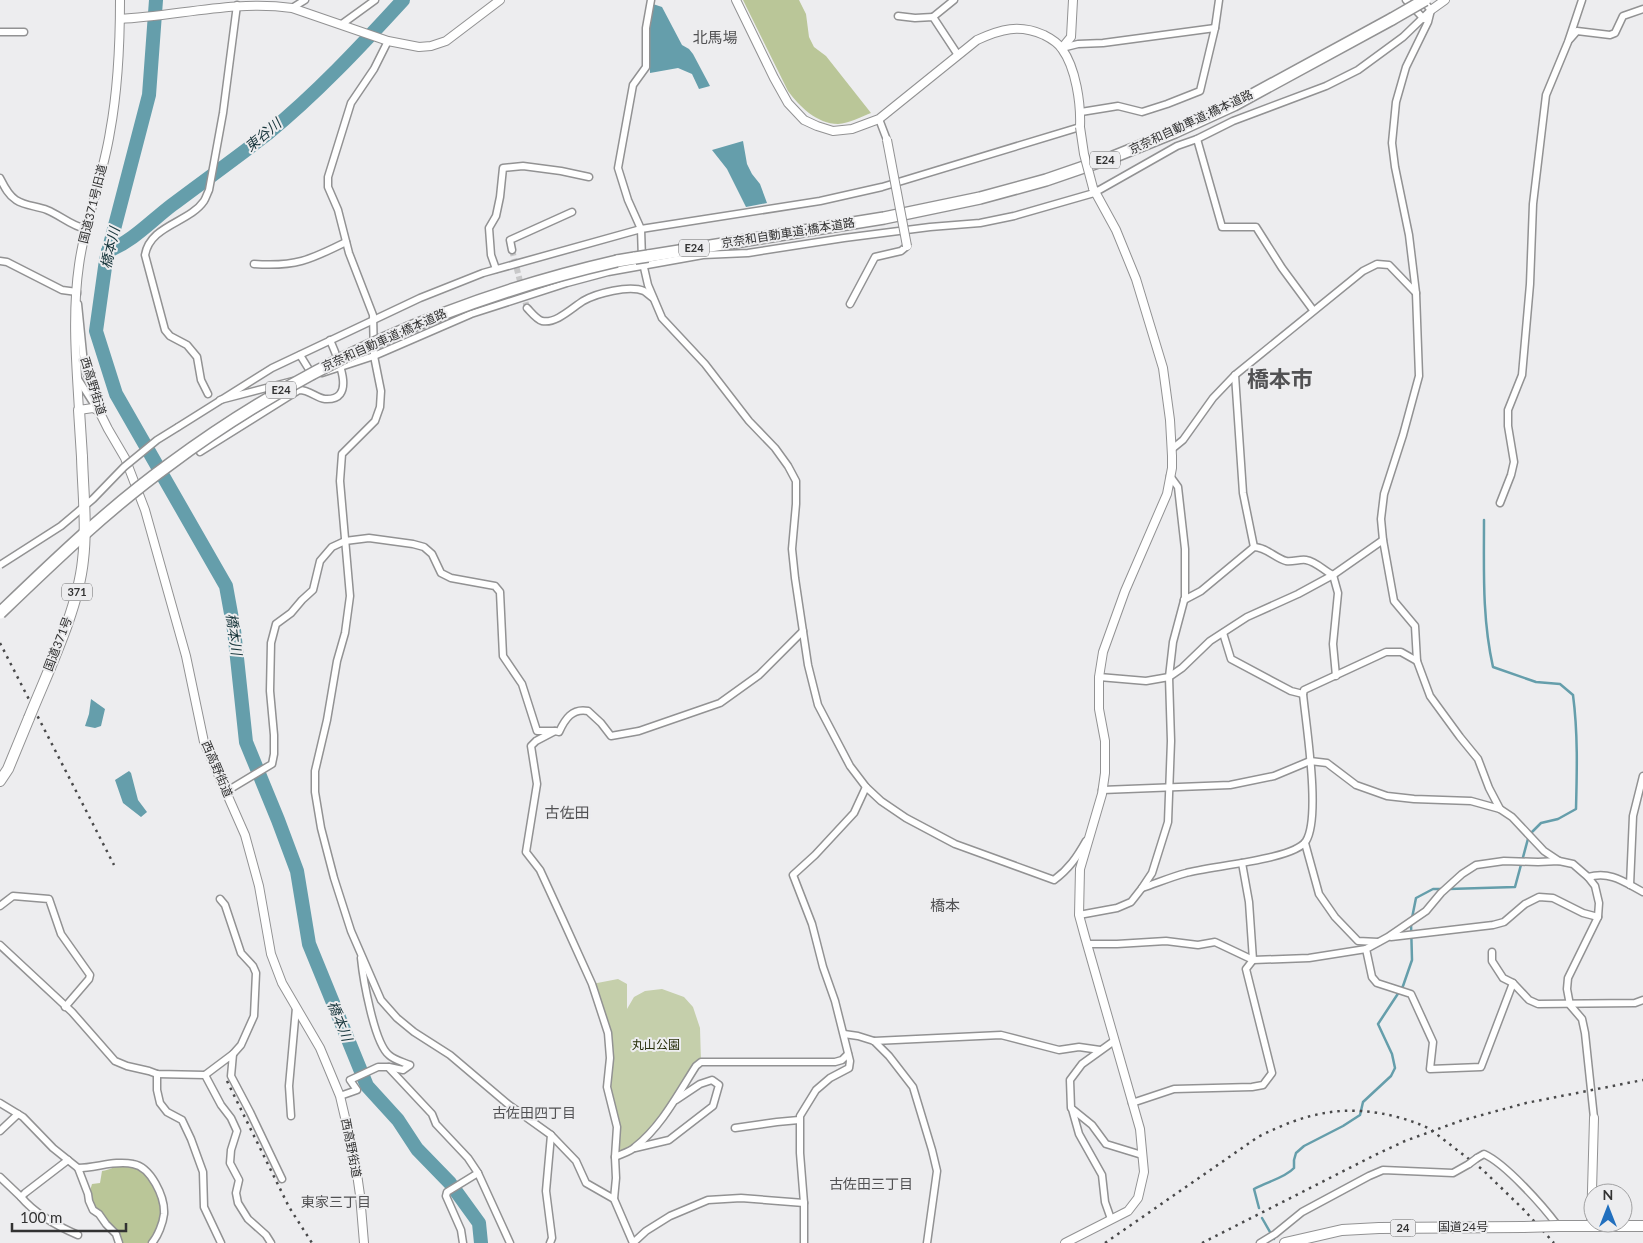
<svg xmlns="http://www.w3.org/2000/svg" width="1643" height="1243" font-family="Lato,'Noto Sans JP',sans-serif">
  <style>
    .green { fill: #c5cfab }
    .forest { fill: #bac698 }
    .water { fill: #659eab }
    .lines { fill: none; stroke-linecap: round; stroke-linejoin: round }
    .stream { stroke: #659eab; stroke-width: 2.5 }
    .river { stroke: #659eab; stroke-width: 14 }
    .minor-tunnel { stroke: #c8c8c9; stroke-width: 6; stroke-dasharray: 6 3; stroke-linecap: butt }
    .minor-casing { stroke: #929293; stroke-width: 9 }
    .tertiary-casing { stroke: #929293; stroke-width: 10 }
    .trunk-casing { stroke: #929293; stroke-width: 12 }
    .motorway-casing { stroke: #929293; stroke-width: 14 }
    .minor { stroke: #fff; stroke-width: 6 }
    .tertiary { stroke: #fff; stroke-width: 8 }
    .trunk { stroke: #fff; stroke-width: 10 }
    .motorway { stroke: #fff; stroke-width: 11 }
    .rail { stroke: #49494a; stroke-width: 2.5; stroke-dasharray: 2.5 5; stroke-linecap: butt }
    .minor-bridge-casing { stroke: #929293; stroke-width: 9; stroke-linecap: butt }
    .tertiary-bridge-casing { stroke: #929293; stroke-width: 10; stroke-linecap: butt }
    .trunk-bridge-casing { stroke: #929293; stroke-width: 12; stroke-linecap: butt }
    .motorway-bridge-casing { stroke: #929293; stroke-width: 14; stroke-linecap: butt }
    .minor-bridge { stroke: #fff; stroke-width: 6 }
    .tertiary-bridge { stroke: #fff; stroke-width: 8 }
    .trunk-bridge { stroke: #fff; stroke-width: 10 }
    .motorway-bridge { stroke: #fff; stroke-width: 11 }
    .labels { text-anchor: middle; stroke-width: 4; stroke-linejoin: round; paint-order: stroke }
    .shield { fill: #ededef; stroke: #6a6a6b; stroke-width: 1 }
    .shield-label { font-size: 11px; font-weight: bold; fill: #323232 }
    .street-label { font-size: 12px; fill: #323232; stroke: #ededef }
    .park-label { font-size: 12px; fill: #272e0a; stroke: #ededef }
    .water-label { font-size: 14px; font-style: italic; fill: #16343a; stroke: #ededef }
    .neighbourhood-label { font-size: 14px; fill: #525254; stroke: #ededef }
    .quarter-label { font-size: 15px; fill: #525254; stroke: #ededef }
    .town-label { font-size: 22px; font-weight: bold; fill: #525254; stroke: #ededef }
  </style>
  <rect width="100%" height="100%" fill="#ededef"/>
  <path class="green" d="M 618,979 L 627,984 L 627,1009 L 634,997 L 645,991 L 662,989 L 684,997 L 693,1007 L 700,1028 L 701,1062 L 678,1093 L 635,1148 L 615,1157 L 617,1130 L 607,1087 L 608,1033 L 592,984 Z"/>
  <g class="forest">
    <path d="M 743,0 L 799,0 L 806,14 L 809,37 L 814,47 L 826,56 L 871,113 C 861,117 849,123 838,124 C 817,124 799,106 788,91 Z"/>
    <path d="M 122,1165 C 131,1167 145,1171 151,1178 C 159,1186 166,1217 159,1227 C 158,1229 155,1230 154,1233 L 156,1235 L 152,1243 L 120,1243 L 94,1210 L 89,1194 L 92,1184 L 100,1183 L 102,1171 C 110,1170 115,1166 122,1165 Z"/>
  </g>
  <g class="water">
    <path d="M 653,4 L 662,7 L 682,45 L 689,49 L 693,54 L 710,86 L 699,89 L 692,74 L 678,68 L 650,73 L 649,33 Z"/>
    <path d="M 743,141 L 747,164 L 752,174 L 760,184 L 767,203 L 746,207 L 727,169 L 712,150 Z"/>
    <path d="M 91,699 L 105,709 L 101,726 L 95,728 L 85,726 L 89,714 Z"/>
    <path d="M 129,771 L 131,773 L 138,800 L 147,812 L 141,817 L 123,803 L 115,780 Z"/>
  </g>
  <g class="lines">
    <g class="stream">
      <path d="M 1449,889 L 1515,887 L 1529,835 L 1541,823 L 1558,819 L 1576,809 C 1577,771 1578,733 1573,695 L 1560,684 L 1536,682 L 1493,667 C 1482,618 1484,570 1484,520"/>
      <path d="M 1259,1208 L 1254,1189 C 1266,1182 1285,1178 1294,1168 L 1294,1160 L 1296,1153 L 1304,1146 L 1343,1126 L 1360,1115 L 1363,1102 L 1391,1076 L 1395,1068 L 1392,1054 L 1378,1024 L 1403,986 L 1412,960 L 1411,923 L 1416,898 L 1433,889 L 1444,889"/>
      <path d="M 1262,1218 L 1274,1239"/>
    </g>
    <g class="river">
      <path d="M 156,0 L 149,95 L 106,260 L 96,331 L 116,394 L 226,586 L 234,630 L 246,742 L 278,820 L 297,871 L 309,944 L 367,1086 L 398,1120 L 417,1149 L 450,1183 L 479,1223 L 481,1243"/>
      <path d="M 108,251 C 133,241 151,221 172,205 C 204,181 236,158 267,134 C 316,94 360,47 403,0"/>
    </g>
    <path class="minor-tunnel" d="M 512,250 L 527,308"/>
    <defs>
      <g id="minor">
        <path d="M 651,0 L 646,28 L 646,67 L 633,85 L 618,168 L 628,200 L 641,229 L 642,259 L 648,285 L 662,318 L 705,364 L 749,421 L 775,448 L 788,466 L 796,481 L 796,504 L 792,549 L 795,578 L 808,665 L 818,705 L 850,766 L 866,787 L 881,801 L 906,818 L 955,844 L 1054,880 C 1069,869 1077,857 1086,841"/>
        <path d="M 1406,0 L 1424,19"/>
        <path d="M 1422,0 L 1431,10 L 1428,22 L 1406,67 L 1396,102 L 1392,143 L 1395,167 L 1409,235 L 1416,293 L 1419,376 L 1403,435 L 1384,494 L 1381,519 L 1383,540 L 1394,601 L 1415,626 L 1417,661 L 1430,696 L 1460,737 L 1478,759 L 1489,788 L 1500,809"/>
        <path d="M 292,8 L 305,0"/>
        <path d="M 898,16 L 915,18 L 933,17 L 958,55"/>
        <path d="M 933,17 L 954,0"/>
        <path d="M 342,24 L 375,0"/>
        <path d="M 0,32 L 24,32"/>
        <path d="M 1570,39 L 1577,31 L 1610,35 L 1615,33 L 1623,16 L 1643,9"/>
        <path d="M 388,41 L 374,69 L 351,103 L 328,177 L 328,187 L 338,210 L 349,253 L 373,315 L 374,356 L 381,391 L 380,407 L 375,421 L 342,454 L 340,481 L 350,596 L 345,633 L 337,661 L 327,720 L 315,771 L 315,792 L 321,828 L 334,878 L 351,931 L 381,1000 L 397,1018 L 414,1032 L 450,1055 L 509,1105 L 551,1135 L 546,1191 L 552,1238 L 550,1243"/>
        <path d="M 1062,48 L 1078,44 L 1103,43 L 1215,28"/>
        <path d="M 1081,112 L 1118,106 L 1142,112 L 1167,104 L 1200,91 L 1215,28 L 1219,0"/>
        <path d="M 879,119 L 887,140"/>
        <path d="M 1197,139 L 1222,227 L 1256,227 L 1282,268 L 1313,310"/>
        <path d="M 0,178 C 4,186 8,195 16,200 C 25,206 37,206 47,210 C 60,215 71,226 86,229"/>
        <path d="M 512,250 L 510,240 L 572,212"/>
        <path d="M 0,261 L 7,262 L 62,290 L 77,292 L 77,294"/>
        <path d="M 254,264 C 295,267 310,260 346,242"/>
        <path d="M 496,269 L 491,255 L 489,228 L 496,216 L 500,197 L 503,168 L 523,166 L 561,171 L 589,177"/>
        <path d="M 78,304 L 84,364 L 99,411"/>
        <path d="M 850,304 L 875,257 L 901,251 L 907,246"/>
        <path d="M 527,308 C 531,312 536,319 542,321 C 556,324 572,308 583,301 C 597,293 629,285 644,291 C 647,293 650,296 653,298"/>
        <path d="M 300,355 L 313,376"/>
        <path d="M 322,373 L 374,356 L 471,314 L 567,283 L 608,272 L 703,255 L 748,253 L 844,238 L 930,227 L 980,223 L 1014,216 L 1094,193 L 1177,146 L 1197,139 L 1233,121 L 1326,86 L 1358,70 L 1403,37 L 1431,10"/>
        <path d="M 1235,375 L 1243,493 L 1254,547"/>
        <path d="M 78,379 L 94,404"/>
        <path d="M 208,394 L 201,380 L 197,357 L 187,345 L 170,336 L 165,330 L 145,255 C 150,225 189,223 204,201 C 206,198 207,194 209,190 L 223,113 L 237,5"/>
        <path d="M 220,400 L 293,381"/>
        <path d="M 178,427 L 272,368 L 420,298 L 483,273 L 641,229 L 820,201 L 882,187 L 1080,127"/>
        <path d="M 1172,449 L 1183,440 L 1213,398 L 1235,375 L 1363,271 L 1377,264 L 1389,265 L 1416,293"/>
        <path d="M 200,452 L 299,390 C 310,390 316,398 325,399 C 359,401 336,355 330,340"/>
        <path d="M 1500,503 L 1511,475 L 1514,462 L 1508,426 L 1508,410 L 1522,375 L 1530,284 L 1533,204 L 1546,95 L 1568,42 L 1582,0"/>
        <path d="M 1333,575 L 1338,593 L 1333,644 L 1336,676"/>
        <path d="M 1184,600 L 1201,591 L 1254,547 C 1266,547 1275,558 1286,561 C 1293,562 1300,559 1306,560 C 1317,562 1324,571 1333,575"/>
        <path d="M 1223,633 L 1231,659 L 1291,691 L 1303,694"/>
        <path d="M 1099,677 L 1146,681 L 1169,677 L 1182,668 L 1210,641 L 1247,617 L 1298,594 L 1333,575 L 1383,540"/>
        <path d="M 555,731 L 559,732 C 565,719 572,708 588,711 L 601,723 L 611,736 L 639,731 L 720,703 L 759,675 L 803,631"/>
        <path d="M 1102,790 L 1230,785 L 1274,776 L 1310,761 L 1327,763 L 1356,785 L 1387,796 L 1414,799 L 1471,801 L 1500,809 L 1512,817 L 1544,851 L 1559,861"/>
        <path d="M 227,791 L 272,764 L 274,754 L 274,735 L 270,691 L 271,643 L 276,624 L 291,613 L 302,600 L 313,590 L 320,561 L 332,547 L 345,541 L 369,538 L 413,544 L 424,547 L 432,554 L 441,573 L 451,578 L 495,586 L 500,592 L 503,656 L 522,684 L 537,731 L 555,731 L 536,741 L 531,746 L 537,784 L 526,852 L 540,870 L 563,920 L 592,984 L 608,1033 L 610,1058 L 607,1087 L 617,1127 L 615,1157 L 616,1178 L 614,1199 L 633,1243"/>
        <path d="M 1305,843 L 1319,894 L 1335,917 L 1358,941 L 1378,942"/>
        <path d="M 1588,877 C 1611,871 1624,882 1643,892"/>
        <path d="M 1630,885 L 1633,816 L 1643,776"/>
        <path d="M 1142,888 C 1157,883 1171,877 1186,873 C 1209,866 1294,860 1306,841 C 1321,817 1306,725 1303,694 L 1304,690 L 1386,652 L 1401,652 L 1417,661"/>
        <path d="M 220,899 L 225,905 L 241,953 L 253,966 L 256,973 L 254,1016 L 241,1045 L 233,1054"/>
        <path d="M 0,906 L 13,896 L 49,899 L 61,934 L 90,975 L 89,979 L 65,1007"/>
        <path d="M 1079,915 L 1117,908 L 1131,902 L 1142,888 L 1152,873 L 1168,822 L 1171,741 L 1169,677 L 1173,642 L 1185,597 L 1185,549 L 1178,487 L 1170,476"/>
        <path d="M 1391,937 L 1493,925 L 1504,922 L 1525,904 L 1539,897 L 1553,898 L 1583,913 L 1598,917"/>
        <path d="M 1087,944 L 1117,944 L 1166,941 L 1198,945 L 1215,942 L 1253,960 L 1309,958 L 1366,949"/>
        <path d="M 0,945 L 72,1012 L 115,1061 L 127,1066 L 149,1071 L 157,1074 L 205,1075 L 221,1105 L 231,1118 L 237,1131 L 231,1150 L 230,1163 L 239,1180 L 236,1193 L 238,1203 L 248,1219 L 266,1235 L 271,1243"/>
        <path d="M 1492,952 L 1492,961 L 1503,978 L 1513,983 L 1529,1000 L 1538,1004 L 1635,1003 L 1643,1000"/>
        <path d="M 361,958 C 363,978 374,1043 389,1055 C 394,1060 403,1062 410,1065 L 403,1070 L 389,1067"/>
        <path d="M 1513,983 L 1481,1067 L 1430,1069 L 1433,1042 L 1411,994 L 1377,983 L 1372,977 L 1366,949 L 1388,937 L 1426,911 L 1441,893 L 1462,874 L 1476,865 L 1504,861 L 1538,862 L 1559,861 L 1573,864 L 1588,877 L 1595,886 L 1599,903 L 1598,917 L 1568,978 L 1567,989 L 1570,1005 L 1582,1019 L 1585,1033 L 1594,1118"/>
        <path d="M 844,1034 L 858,1036 L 874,1041 L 889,1056 L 913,1087 L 932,1150 L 937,1171 L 927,1243"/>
        <path d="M 874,1041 L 1001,1035 L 1059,1050 L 1079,1047 L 1100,1050"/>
        <path d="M 1114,1041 L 1082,1064 L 1070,1080 L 1071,1108 L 1092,1125 L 1106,1144 L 1142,1155"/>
        <path d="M 157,1074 L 157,1090 L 160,1103 L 167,1112 L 182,1120 L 191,1139 L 203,1172 L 204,1207 L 221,1243"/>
        <path d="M 205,1075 L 233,1054 L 231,1076 L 250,1112 L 282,1179"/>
        <path d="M 340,1096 L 357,1090 L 350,1080 L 378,1067 L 388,1067 L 432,1114 L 436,1124 L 468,1158 L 478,1173 L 510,1243"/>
        <path d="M 0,1103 L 23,1117 L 53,1148 L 78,1168 C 96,1168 115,1160 133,1164 C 151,1167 165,1197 164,1214 C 163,1223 158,1236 152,1243"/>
        <path d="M 1132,1103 L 1174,1089 L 1252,1087 L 1263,1085 L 1272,1073 L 1246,969 L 1253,960 L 1249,902 L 1242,863"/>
        <path d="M 1072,1109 L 1079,1134 L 1102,1175 L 1105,1202 L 1111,1219"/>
        <path d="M 291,1116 L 289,1086 L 296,1008"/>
        <path d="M 735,1128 L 777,1122 L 799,1120"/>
        <path d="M 0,1131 L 18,1114"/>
        <path d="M 551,1135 L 576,1161 L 586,1183 L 614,1199"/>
        <path d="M 635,1148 L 669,1140 L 713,1106 L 719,1085 L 712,1080 L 700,1084 L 676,1100"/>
        <path d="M 615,1157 C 621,1154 630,1152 635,1147 C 661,1127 678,1094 696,1066 L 701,1062 L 835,1062 L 842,1060 L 848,1054"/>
        <path d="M 1477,1158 L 1484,1154 C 1506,1164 1543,1206 1558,1226"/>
        <path d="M 68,1160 L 25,1193 L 21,1197 C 36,1215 57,1226 78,1235"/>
        <path d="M 78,1168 L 88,1194 L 89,1201 L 93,1210 L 99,1214 L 106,1224 L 116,1234 L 119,1243"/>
        <path d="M 0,1177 L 21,1197"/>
        <path d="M 463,1243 L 461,1230 L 446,1196 L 447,1192 L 478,1173"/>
        <path d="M 633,1243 L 646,1231 L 670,1216 L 708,1200 L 741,1198 L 804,1203"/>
        <path d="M 804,1243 L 804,1203 L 800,1153 L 800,1116 L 816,1090 L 830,1078 L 849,1068 L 850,1061 L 835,1001 L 823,967 L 812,924 L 793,875 L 815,855 L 854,813 L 866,787"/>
        <path d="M 1260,1243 L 1275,1234 L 1302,1212 L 1369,1176 L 1383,1170 L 1453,1173 L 1469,1164"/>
      </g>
      <g id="tertiary">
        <path d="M 120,0 C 120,44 118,89 110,132 C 103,177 85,220 79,265 C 72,313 76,362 79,410 L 93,408 L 99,411 L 108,429 L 125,458 L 145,510 L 186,656 L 204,742 L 245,835 L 259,886 L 271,954 L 282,983 L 320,1048 L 340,1096 L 355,1160 L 360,1195 L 364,1243"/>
        <path d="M 736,0 L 774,78 L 788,103 L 804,120 L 817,126 L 833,131 L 852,129 L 879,119 L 977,40 C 1001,29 1019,24 1044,35 C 1050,38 1058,43 1062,49 C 1076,68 1081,104 1080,127"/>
        <path d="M 1431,10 L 1445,0"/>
        <path d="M 120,19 C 178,16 234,0 292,8 L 388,41 L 419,47 L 431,46 L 446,41 L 500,0"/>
        <path d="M 1062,48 L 1071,37 L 1073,0"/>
        <path d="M 1591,1227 L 1594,1118"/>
        <path d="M 1065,1243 L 1128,1211 L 1138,1198 L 1144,1172 L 1140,1129 L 1085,937 L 1079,915 L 1080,869 L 1102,794 L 1105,773 L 1105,741 L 1099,709 L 1099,677 L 1103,652 L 1125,591 L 1167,494 L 1172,468 L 1172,456 L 1170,420 L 1163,368 L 1136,279 L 1116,230 L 1093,188"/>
      </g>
      <g id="trunk">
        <path d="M 79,410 L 82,457"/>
        <path d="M 0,781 L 8,769 L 29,718"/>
        <path d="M 1558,1226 L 1643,1226"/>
        <path d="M 1285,1243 L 1342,1230 L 1379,1228 L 1523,1227"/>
      </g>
      <g id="motorway">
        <path d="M 648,256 L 884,218 L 980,198 L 1046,180 L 1113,157 L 1175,132 L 1234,105 L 1392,19"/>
        <path d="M 617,261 L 635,258"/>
      </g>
    </defs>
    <use href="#minor" class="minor-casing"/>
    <use href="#tertiary" class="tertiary-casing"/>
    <use href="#trunk" class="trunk-casing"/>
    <use href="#motorway" class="motorway-casing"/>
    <use href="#minor" class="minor"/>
    <use href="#tertiary" class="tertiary"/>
    <use href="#trunk" class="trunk"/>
    <use href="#motorway" class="motorway"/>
    <g class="rail">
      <path d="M 0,643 L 114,865"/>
      <path d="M 227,1081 L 289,1207 L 312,1243"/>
      <path d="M 1105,1243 L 1258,1137 C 1307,1112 1347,1103 1401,1118 C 1411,1121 1420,1124 1430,1129 L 1483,1170 L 1524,1210 L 1554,1243"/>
      <path d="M 1202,1243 L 1375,1155 L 1405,1141 L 1460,1121 L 1526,1103 L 1643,1080"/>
    </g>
    <defs>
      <g id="minor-bridge">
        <path d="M 0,565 L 61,526 L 93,499 L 124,467 L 157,440 L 178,427"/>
        <path d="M 1469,1164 L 1477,1158"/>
      </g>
      <g id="tertiary-bridge">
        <path d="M 1080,127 L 1084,154 L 1093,188"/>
        <path d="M 887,140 L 907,246"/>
      </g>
      <g id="trunk-bridge">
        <path d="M 29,718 C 48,671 78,610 83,560 C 87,526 83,492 82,457"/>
        <path d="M 1523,1227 L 1558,1226"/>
      </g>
      <g id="motorway-bridge">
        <path d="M 1392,19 L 1425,0"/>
        <path d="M 635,258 L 648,256"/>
        <path d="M 0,613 C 54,561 109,508 170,464 C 303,365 455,298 617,261"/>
      </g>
    </defs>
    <use href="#minor-bridge" class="minor-bridge-casing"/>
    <use href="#tertiary-bridge" class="tertiary-bridge-casing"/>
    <use href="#trunk-bridge" class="trunk-bridge-casing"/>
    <use href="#motorway-bridge" class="motorway-bridge-casing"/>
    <use href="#minor-bridge" class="minor-bridge"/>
    <use href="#tertiary-bridge" class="tertiary-bridge"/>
    <use href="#trunk-bridge" class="trunk-bridge"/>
    <use href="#motorway-bridge" class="motorway-bridge"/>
  </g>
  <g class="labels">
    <g class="shield">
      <rect x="1090" y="151.5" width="30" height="17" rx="4"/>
      <rect x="679" y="239.5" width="30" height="17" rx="4"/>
      <rect x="266" y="381.5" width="30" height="17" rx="4"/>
      <rect x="62" y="583.5" width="30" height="17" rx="4"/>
      <rect x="1390.5" y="1219.5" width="25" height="17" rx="4"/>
    </g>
    <g class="shield-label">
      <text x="1105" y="164">E24</text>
      <text x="694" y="252">E24</text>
      <text x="281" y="394">E24</text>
      <text x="77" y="596">371</text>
      <text x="1403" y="1232">24</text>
    </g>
    <g class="street-label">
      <text transform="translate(1191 122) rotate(-25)" y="4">京奈和自動車道;橋本道路</text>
      <text transform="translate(93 204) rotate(-76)" y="4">国道371号旧道</text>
      <text transform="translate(788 233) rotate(-9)" y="4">京奈和自動車道;橋本道路</text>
      <text transform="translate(384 340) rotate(-24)" y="4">京奈和自動車道;橋本道路</text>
      <text transform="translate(93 386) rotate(73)" y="4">西高野街道</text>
      <text transform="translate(58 644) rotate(-69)" y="4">国道371号</text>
      <text transform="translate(217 769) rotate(67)" y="4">西高野街道</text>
      <text transform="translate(351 1148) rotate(79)" y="4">西高野街道</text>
      <text x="1463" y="1231">国道24号</text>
    </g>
    <g class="park-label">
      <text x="656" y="1049">丸山公園</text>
    </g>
    <g class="water-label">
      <text transform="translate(263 135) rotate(-40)" y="5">東谷川</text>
      <text transform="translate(110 248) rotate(-77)" y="5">橋本川</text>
      <text transform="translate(234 634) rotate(82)" y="5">橋本川</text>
      <text transform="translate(340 1021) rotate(68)" y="5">橋本川</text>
    </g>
    <g class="neighbourhood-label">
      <text x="534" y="1118">古佐田四丁目</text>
      <text x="871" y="1189">古佐田三丁目</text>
      <text x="336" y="1207">東家三丁目</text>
    </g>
    <g class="quarter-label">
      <text x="715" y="43">北馬場</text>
      <text x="567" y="818">古佐田</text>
      <text x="945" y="911">橋本</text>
    </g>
    <g class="town-label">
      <text x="1280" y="387">橋本市</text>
    </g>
  </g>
  <g transform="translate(1608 1208)"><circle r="24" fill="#ededef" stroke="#a2a2a3"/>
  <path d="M0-4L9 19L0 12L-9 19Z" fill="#216fbe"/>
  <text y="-8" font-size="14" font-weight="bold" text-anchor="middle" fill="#323232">N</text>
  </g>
  <path d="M12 1223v8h114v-8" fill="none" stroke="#323232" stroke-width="2.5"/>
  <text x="20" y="1223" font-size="15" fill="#323232" stroke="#ededef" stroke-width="4" paint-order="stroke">100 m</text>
</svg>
